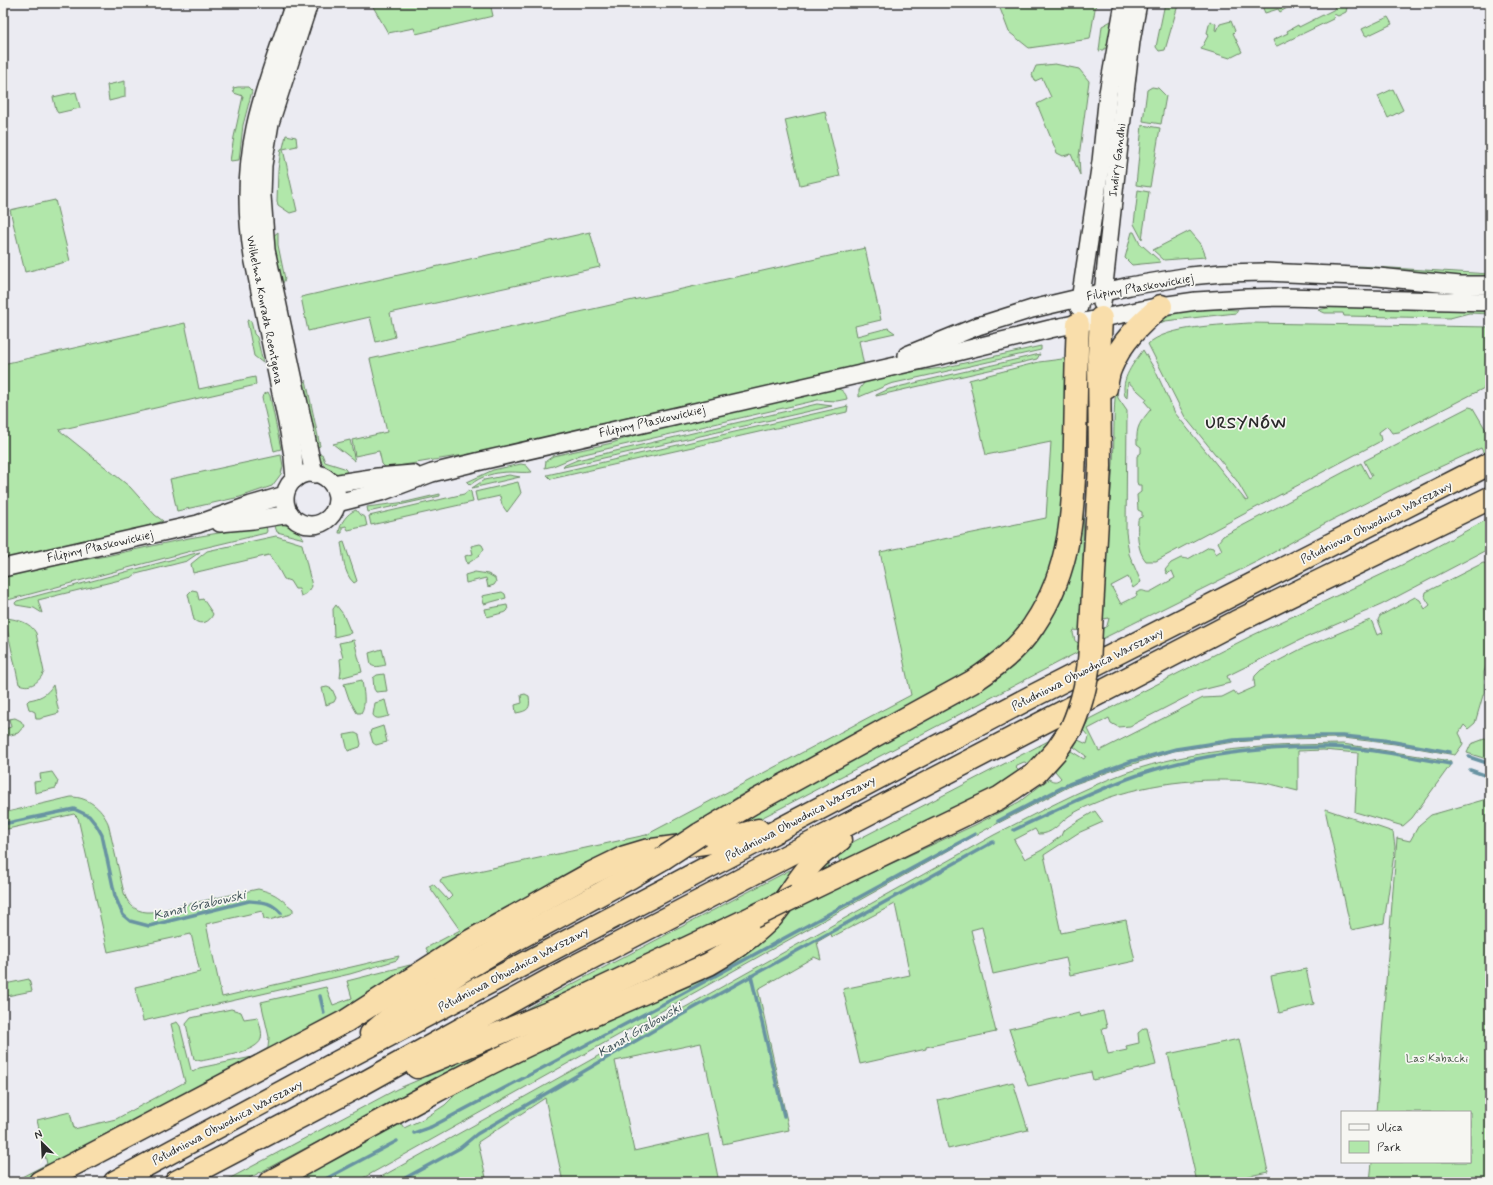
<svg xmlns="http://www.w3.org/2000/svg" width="1493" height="1185" font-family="Mynerve,sans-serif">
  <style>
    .green { fill: #b1e7aa; stroke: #6e896a }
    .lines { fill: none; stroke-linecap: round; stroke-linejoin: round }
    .stream { stroke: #6893a2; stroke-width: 3.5 }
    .secondary-casing { stroke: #2b2b2b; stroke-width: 20 }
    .highway-casing { stroke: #2b2b2b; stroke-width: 25 }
    .secondary { stroke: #f6f6f2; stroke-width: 17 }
    .highway { stroke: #f9deab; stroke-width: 22 }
    .highway-bridge-casing { stroke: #2b2b2b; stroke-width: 25; stroke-linecap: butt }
    .highway-bridge { stroke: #f9deab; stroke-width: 22 }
    .labels { text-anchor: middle; stroke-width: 3.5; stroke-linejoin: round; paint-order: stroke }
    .street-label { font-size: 12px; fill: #2b2b2b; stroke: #f6f6f2 }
    .park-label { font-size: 12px; fill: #4c5a4b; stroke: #f6f6f2 }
    .water-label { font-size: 13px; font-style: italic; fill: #44565c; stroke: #f6f6f2 }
    .district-label { font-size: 16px; font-weight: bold; letter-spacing: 1px; fill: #2b2b2b; stroke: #f6f6f2 }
  </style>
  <rect width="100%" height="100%" fill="#ebebf2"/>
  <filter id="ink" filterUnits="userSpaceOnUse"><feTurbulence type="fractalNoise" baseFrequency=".025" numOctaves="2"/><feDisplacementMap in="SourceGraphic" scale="8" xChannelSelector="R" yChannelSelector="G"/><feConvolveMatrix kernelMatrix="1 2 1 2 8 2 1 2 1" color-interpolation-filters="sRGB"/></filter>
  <g filter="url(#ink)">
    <g class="green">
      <path d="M 371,3 L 490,3 L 493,16 L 416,34 L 414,28 L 388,33 Z"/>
      <path d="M 998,3 L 1096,3 L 1090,39 L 1029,48 L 1009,32 Z"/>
      <path d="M 1165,3 L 1178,5 L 1165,50 L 1159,51 L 1156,47 Z"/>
      <path d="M 1267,3 L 1290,3 L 1286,5 L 1287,8 L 1280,12 L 1278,9 L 1265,13 L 1262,6 Z"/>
      <path d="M 1338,3 L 1348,3 L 1346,12 L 1338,16 L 1334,14 L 1333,19 L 1277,46 L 1275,45 L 1273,40 L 1288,33 L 1287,31 L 1298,25 L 1299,27 L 1335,9 L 1334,7 L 1339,4 Z"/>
      <path d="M 1388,17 L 1392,24 L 1367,36 L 1365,35 L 1362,29 Z"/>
      <path d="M 1113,20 C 1111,31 1113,49 1099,51 L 1102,26 Z"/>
      <path d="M 1210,21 L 1216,24 L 1215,30 L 1217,31 L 1220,24 L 1231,21 L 1235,31 L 1233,33 L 1242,52 L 1230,58 L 1201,49 L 1209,34 L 1207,33 Z"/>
      <path d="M 1055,64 L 1079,69 L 1089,81 L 1079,157 L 1080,175 L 1071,154 L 1063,156 L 1057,153 L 1037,104 L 1051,97 L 1042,78 L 1035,81 L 1032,75 L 1036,66 Z"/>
      <path d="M 125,81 L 125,97 L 109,101 L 107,85 Z"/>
      <path d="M 238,87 L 248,87 L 252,91 L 243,125 L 239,160 L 230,161 L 234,137 L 243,96 L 234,93 L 233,88 Z"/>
      <path d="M 1152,87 L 1158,88 L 1166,96 L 1161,124 L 1143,121 L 1147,90 Z"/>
      <path d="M 1393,89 L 1403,110 L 1388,118 L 1378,96 Z"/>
      <path d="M 76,92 L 80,108 L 58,113 L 56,110 L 53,97 Z"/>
      <path d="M 825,111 L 840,176 L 800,185 L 785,120 Z"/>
      <path d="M 1142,125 L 1160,128 L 1150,187 L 1136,185 Z"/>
      <path d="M 286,135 L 296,137 L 297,146 L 283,149 L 297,211 L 290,213 L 278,205 L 277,201 L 278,170 L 281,149 L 283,148 Z"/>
      <path d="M 1138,190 L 1149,192 L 1142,239 L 1134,224 Z"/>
      <path d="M 55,200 L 70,261 L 25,272 L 10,210 Z"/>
      <path d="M 1190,231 L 1201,244 L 1206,257 L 1164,260 L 1153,250 Z"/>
      <path d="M 278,232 L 278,245 L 285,279 L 283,283 L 279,284 L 272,237 Z"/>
      <path d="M 590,232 L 600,267 L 390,313 L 395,337 L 376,342 L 370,317 L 308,331 L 301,297 Z"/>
      <path d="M 1132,232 L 1134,232 L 1141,246 L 1143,246 L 1161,262 L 1132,265 L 1125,258 Z"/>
      <path d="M 865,248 L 881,320 L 855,326 L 857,336 L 888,328 L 895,333 L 859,341 L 864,366 L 482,452 L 386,468 L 382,464 L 379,451 L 355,456 L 352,440 L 387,432 L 370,359 Z"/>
      <path d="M 1358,266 L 1490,274 L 1490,278 L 1437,276 L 1358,267 Z"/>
      <path d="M 1337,306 L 1490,309 L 1490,314 L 1469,313 L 1450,318 L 1344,316 L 1343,313 L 1325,313 L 1318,310 Z"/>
      <path d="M 1198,308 L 1238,310 L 1236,313 L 1165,321 L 1155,325 L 1155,323 L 1176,313 Z"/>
      <path d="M 248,320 L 251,321 L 254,334 L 257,337 L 263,363 L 254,356 L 247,321 Z"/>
      <path d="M 185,323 L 199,389 L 255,377 L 256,385 L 59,430 L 130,487 L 155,515 L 163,521 L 135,530 L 3,560 L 3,364 Z"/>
      <path d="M 1249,323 L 1490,327 L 1490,385 L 1399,432 L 1392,433 L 1387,426 L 1379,432 L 1381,440 L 1379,442 L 1156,561 L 1146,561 C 1137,551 1137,533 1138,520 L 1139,518 L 1142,517 L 1142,512 L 1138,510 L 1137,495 L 1141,492 L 1141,485 L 1138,485 L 1137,482 L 1137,456 L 1141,453 L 1141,447 L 1137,444 C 1136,425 1140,423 1151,409 L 1145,402 L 1147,399 L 1128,382 L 1127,398 L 1125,396 C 1120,379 1134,363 1143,350 L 1155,370 L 1175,413 L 1246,501 L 1248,500 L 1237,481 L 1185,417 L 1148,344 C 1166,326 1223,325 1249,323 Z"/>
      <path d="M 1041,346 L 1041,350 L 890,384 L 859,397 L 859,390 L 866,380 L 885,375 L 942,368 Z"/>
      <path d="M 1040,354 L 1037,359 L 876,396 L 876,395 L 889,389 Z"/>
      <path d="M 1070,358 L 1060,522 L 1052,563 L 1046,580 L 1035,604 L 1023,624 L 1004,644 L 983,661 L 947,684 L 739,796 L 680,835 L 377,993 L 48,1169 L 19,1182 L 12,1182 L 47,1164 L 37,1120 L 70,1112 L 74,1129 L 116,1119 L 185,1082 L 171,1024 L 177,1022 L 180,1026 L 191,1070 L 193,1072 L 199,1068 L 252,1057 L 268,1048 L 269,1037 L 261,1002 L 326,987 L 333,1005 L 352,998 L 347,981 L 410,965 L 411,967 L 429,954 L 426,948 L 460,930 L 429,886 L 433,884 L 448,900 L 452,896 L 440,881 L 441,879 L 646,835 L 911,695 L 880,552 L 1046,518 L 1051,442 L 986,455 L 969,380 L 1039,362 Z"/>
      <path d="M 1119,370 L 1121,373 L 1118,381 L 1117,391 L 1118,398 L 1127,411 L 1126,532 L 1129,554 L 1141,582 L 1133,588 L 1128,577 L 1111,586 L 1121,604 L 1137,596 L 1136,593 C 1145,588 1143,593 1150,592 L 1175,578 L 1172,571 L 1167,574 L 1165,570 L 1171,563 L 1181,558 L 1188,559 L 1209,547 L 1213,548 L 1216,554 L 1222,550 L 1218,542 L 1223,536 L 1361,463 L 1369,478 L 1372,476 L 1364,461 L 1469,407 L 1473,408 L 1486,430 L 1490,428 L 1490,465 L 1481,448 L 1403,484 L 1322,525 L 1260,560 L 1102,639 L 1102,629 L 1107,626 L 1109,618 L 1103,619 C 1100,567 1110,515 1113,463 C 1115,430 1112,403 1119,370 Z"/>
      <path d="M 306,380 L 320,446 L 315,448 L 303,385 Z"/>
      <path d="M 834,388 C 841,389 846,392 847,399 L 837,401 L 818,400 L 580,455 L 553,466 L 545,468 L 546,461 L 553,456 L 612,443 L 650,430 Z"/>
      <path d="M 268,392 L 270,396 L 281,449 L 274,451 L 262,398 L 263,395 Z"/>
      <path d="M 817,404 L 832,406 L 564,467 L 563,466 L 577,460 Z"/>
      <path d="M 848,406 L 847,412 L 551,479 L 547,475 Z"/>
      <path d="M 350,440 L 355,461 L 333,444 Z"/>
      <path d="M 317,454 L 322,454 L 325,462 L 344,468 L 346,470 L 347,475 C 333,475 323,467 317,454 Z"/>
      <path d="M 281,455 L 283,466 L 281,474 L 272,486 L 240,497 L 177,511 L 170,479 Z"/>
      <path d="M 521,464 L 526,465 L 532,472 C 524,473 518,472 510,472 C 495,472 481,476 470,485 L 467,482 L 493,470 Z"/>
      <path d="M 509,475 L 520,477 L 472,488 L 484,480 Z"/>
      <path d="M 1084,479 L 1082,631 L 1074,630 L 1073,633 L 1075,641 L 1080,644 L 1082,650 L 781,808 L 751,823 L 729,830 L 754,810 L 948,705 L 1055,611 L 1066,587 L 1074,563 Z"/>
      <path d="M 518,482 L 521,493 L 507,512 L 502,505 L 500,496 L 477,501 L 475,492 Z"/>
      <path d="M 469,490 L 471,492 L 473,502 L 371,525 L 369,516 L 464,494 Z"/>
      <path d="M 440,494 L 440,496 L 368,512 L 367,507 L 406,502 Z"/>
      <path d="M 356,510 L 360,515 L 365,517 L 367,526 L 348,530 L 346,526 L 342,527 L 342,533 L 339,533 C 340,523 347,513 356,510 Z"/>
      <path d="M 1490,518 L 1490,548 L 1381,605 L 1300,640 L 1227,676 L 1230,683 L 1198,691 L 1130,726 L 1118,727 L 1111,723 L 1109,718 L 1088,729 L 1099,751 L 1203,698 L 1222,697 L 1234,691 L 1237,695 L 1255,687 L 1254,680 L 1255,676 L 1261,670 L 1301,649 L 1365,622 L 1370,620 L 1372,622 L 1377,635 L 1383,633 L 1378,620 L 1380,616 L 1415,597 L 1420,600 L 1425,609 L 1430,605 L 1425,597 L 1426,592 L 1483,563 L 1490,564 L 1490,656 L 1484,672 L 1484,692 L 1475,723 L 1468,729 L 1464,725 L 1459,733 L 1462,739 L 1463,744 L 1455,755 L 1395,744 L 1343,738 L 1278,739 L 1235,742 L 1174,751 L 1117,769 L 1072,785 L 985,830 L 356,1182 L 287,1182 L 400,1122 L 404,1128 L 425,1118 L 445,1105 L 463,1087 L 784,913 L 975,825 L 1019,802 L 1049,779 C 1054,782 1057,782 1061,778 L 1055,771 L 1071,751 L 1084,759 L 1086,756 L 1074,747 L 1078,740 L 1087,744 L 1089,737 L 1083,730 L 1089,719 L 1251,636 L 1406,563 Z"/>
      <path d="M 274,524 C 285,523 299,529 304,539 L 277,532 Z"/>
      <path d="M 266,525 L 267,531 L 266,533 L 191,551 L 4,601 L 3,599 L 3,582 L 5,578 L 10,575 L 35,568 L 106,556 L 189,538 Z"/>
      <path d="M 276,536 L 302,544 L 312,586 C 309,592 307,594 301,596 L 299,589 L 295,589 L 290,581 L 284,579 L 278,568 L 269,555 L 193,573 L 191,564 L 207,551 Z"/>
      <path d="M 344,542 L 357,581 L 354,583 C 343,573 344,557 341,543 Z"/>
      <path d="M 480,544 L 482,545 L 484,549 L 479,556 L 467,564 L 465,556 L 473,554 L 471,546 Z"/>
      <path d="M 200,552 L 187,561 L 136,574 L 132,577 L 38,600 L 42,613 L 34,608 L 16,605 L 15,603 L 17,601 Z"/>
      <path d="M 475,572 L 488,574 L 495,578 L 496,582 L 494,585 L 488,587 L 486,578 L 466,583 L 465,575 Z"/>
      <path d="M 192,590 L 197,591 L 199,600 L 203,599 L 213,614 C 210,622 201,626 194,620 L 188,594 Z"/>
      <path d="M 502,592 L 505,594 L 506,598 L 484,604 L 482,596 Z"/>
      <path d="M 336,605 L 343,614 L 351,633 L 334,637 L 333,609 Z"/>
      <path d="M 507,605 L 508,610 L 506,612 L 487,617 L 485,609 Z"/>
      <path d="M 7,618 C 18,620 30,622 36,633 L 44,672 C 39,682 31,689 19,684 L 5,619 Z"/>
      <path d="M 354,640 L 362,672 L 340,678 L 341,670 L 340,659 L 343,658 L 339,643 Z"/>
      <path d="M 382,649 L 386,665 C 380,666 375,668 371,665 L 369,653 Z"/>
      <path d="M 384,674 L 387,691 L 376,692 L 374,689 L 373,678 L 377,675 Z"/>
      <path d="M 362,680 C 363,690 367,704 361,713 L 357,713 L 349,699 L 344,684 Z"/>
      <path d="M 53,685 L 59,713 L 44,717 L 40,719 L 36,719 L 35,712 L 29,709 L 27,702 L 29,700 C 40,698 47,695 53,685 Z"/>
      <path d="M 327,687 L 332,689 L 336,698 L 334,702 L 326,705 L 322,688 Z"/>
      <path d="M 525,694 L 529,696 C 531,709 528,711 516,713 L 515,705 L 522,703 L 521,695 Z"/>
      <path d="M 385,700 L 389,716 C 383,717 376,721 373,715 L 375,703 Z"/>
      <path d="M 15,718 L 21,721 L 24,726 L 18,733 L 7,736 L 5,729 L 11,727 L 9,719 Z"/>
      <path d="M 383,726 L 387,742 L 376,745 L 373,743 L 370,733 L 371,730 Z"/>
      <path d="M 355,733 L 359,735 L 361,744 L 360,747 L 348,751 L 344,735 Z"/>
      <path d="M 1490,737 L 1490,760 L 1467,753 L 1471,744 Z"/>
      <path d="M 1054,738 L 1031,764 L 1024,762 L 1017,765 L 1016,768 L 1021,773 L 1012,779 L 841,865 L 838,857 L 829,863 L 829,869 L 809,878 L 839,851 L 851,843 Z"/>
      <path d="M 1343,744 L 1451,761 L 1449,767 L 1412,818 L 1403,826 L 1355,812 L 1358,753 L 1323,750 L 1298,751 L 1298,791 C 1285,788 1270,783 1257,782 C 1203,776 1140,783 1090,805 C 1083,808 1075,812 1069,816 C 1059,823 1052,835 1038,834 L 1035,829 L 1014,840 L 1025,859 L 1042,850 L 1061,836 L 1063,831 L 1073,824 L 1095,811 L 1103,822 L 1078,833 L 1044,855 L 1061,933 L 1126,920 L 1135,961 L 1070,975 L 1066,958 L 993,974 L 982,927 L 971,930 L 996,1032 L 926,1047 L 926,1049 L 860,1064 L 843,989 L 910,975 L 895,904 L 832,937 L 831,934 L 817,942 L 821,960 L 814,957 L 758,989 L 789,1130 L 723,1144 L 701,1043 L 615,1061 L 634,1151 L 709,1134 L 719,1182 L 563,1182 L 545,1098 L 478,1142 L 487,1182 L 372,1182 L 994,835 C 1037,813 1079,790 1125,773 C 1195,748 1270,745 1343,744 Z"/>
      <path d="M 52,772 L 58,781 L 56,788 L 35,793 L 34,782 L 41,781 L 40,774 Z"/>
      <path d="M 71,797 C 88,797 101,808 108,823 L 124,893 C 129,907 138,913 152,912 L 258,889 C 278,894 278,897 293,909 L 293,912 L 291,914 L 269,920 L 264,919 L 262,911 L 206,924 L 222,997 L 399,956 L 397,960 L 350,974 L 143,1021 L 135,987 L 200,972 L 191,934 L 108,952 L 78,818 L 74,814 L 3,830 L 3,813 Z"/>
      <path d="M 1490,798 L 1490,1182 L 1370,1182 L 1372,1162 L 1470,1162 L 1470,1112 L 1376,1112 L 1397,838 L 1410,841 L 1419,825 L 1431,815 Z"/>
      <path d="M 1325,809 L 1393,832 L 1395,847 L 1384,923 L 1351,930 Z"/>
      <path d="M 790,870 L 792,872 L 769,900 L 498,1025 L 542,1000 Z"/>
      <path d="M 1306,969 L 1314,1004 L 1279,1013 L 1271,976 Z"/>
      <path d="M 29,979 L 32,991 L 7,996 L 5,984 Z"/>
      <path d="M 231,1009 L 241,1012 L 244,1019 L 258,1017 C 259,1024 263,1032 261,1039 C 257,1053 213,1058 201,1061 L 194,1059 L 186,1024 L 191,1018 Z"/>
      <path d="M 1103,1011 L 1107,1027 L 1102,1028 L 1108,1054 L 1127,1050 L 1126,1046 L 1139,1043 L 1138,1033 L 1144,1028 L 1147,1028 L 1156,1065 L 1093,1080 L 1091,1072 L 1028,1086 L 1009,1029 L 1079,1013 L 1080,1017 Z"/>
      <path d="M 528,1034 L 302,1150 L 242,1182 L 223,1182 L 397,1089 Z"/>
      <path d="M 1239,1039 L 1268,1172 L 1221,1182 L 1197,1182 L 1168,1054 Z"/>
      <path d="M 1013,1082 L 1028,1130 L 948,1149 L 938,1100 Z"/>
    </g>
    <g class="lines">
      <g class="stream">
        <path d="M 1469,757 L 1490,764"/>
        <path d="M 1470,770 L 1490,777"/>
        <path d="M 998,821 L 1069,784 L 1132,761 L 1176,749 L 1234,740 L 1300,736 L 1343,736 L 1383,740 L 1450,752"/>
        <path d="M 3,824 L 74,809 L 89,816 L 97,826 L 102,835 L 115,896 L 123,915 L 130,921 L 149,926 L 249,901 C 264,902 271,902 281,913"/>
        <path d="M 1014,830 C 1051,812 1089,794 1127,779 C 1189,755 1258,747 1324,747 C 1366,747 1409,757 1450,764"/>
        <path d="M 751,976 L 784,1116"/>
        <path d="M 320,996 L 324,1013"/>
        <path d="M 414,1133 L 431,1127 L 669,1001 L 975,834"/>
        <path d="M 320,1182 L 397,1141"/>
        <path d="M 398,1182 L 460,1148 L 477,1134 L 656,1029 L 993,842"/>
      </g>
      <defs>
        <g id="secondary">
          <path d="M 294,3 C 281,44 264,85 255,128 C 246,171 246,214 253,257 L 289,432 L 293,456 L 295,479"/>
          <path d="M 309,3 L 270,123 L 263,165 L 262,196 L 266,250 L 314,474"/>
          <path d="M 1102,303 L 1121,127 L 1131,41 L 1138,3"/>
          <path d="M 1079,307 L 1101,162 L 1108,93 L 1124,3"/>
          <path d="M 907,355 L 978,326 L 1032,309 L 1130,286 L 1190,276 L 1222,273 L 1265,272 L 1378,277 L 1460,285 L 1490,285"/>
          <circle cx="311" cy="499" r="26"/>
          <path d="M 332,484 L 378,477 L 413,474"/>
          <path d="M 337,503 L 384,491 L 432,473 L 485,460 L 957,352 L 1050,329 L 1161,306 L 1196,301 L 1247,298 L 1283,297 L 1490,302"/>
          <path d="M 220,523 L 253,520 L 290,514"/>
          <path d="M 3,568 L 198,524 L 251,505 L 285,495"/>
        </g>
        <g id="highway">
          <path d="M 1106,388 C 1107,381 1108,373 1111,367 C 1121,342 1141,323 1161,306"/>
          <path d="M 1090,646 L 1100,466 L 1099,356 L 1101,318"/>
          <path d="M 700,834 L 752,803 L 972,682 C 995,667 1019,649 1034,625 C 1072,569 1074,507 1075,442 C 1076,402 1076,363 1078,324"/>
          <path d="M 796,896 L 999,798 L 1036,773 L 1056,751 L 1071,729"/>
          <path d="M 371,1034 L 392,1016 L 462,971 L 504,946 L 631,877 L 662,859"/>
          <path d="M 417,1067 L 556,1010 L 753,917"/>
          <path d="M 40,1182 L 346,1021 L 472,940 L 592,873 L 625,857 L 645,851 L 719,841 L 758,830"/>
          <path d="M 115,1182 L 338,1062 L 1031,697 L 1489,464"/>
          <path d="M 176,1182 L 355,1088 L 566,971 L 1236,622 L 1490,498"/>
          <path d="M 270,1182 C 359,1133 448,1082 540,1039 C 596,1013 653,989 709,964 C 732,951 752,937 771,918 C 788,899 799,875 818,857 C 824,851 833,846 840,840"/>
        </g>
      </defs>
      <use href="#secondary" class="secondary-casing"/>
      <use href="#highway" class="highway-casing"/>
      <use href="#secondary" class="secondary"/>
      <use href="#highway" class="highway"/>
      <defs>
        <g id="highway-bridge">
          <path d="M 1071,729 C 1083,702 1089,676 1090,646"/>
          <path d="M 662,859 L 700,834"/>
          <path d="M 753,917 L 796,896"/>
        </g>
      </defs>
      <use href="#highway-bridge" class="highway-bridge-casing"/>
      <use href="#highway-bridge" class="highway-bridge"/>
    </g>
  </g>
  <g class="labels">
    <g class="street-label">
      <text transform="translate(1117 160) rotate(-83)" y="4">Indiry Gandhi</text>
      <text transform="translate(1140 287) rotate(-10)" y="4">Filipiny Płaskowickiej</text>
      <text transform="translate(265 310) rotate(79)" y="4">Wilhelma Konrada Roentgena</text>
      <text transform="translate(652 421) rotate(-13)" y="4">Filipiny Płaskowickiej</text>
      <text transform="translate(1376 522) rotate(-27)" y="4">Południowa Obwodnica Warszawy</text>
      <text transform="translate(100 546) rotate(-13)" y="4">Filipiny Płaskowickiej</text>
      <text transform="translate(1087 669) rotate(-27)" y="4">Południowa Obwodnica Warszawy</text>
      <text transform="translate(800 818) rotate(-28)" y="4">Południowa Obwodnica Warszawy</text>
      <text transform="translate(513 969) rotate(-28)" y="4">Południowa Obwodnica Warszawy</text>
      <text transform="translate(227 1122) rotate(-28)" y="4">Południowa Obwodnica Warszawy</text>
    </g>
    <g class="park-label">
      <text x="1437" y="1062">Las Kabacki</text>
    </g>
    <g class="water-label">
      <text transform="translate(199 904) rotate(-13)" y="5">Kanał Grabowski</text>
      <text transform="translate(639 1029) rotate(-30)" y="5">Kanał Grabowski</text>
    </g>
    <g class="district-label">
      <text x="1246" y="428">URSYNÓW</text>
    </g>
  </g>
  <rect width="1493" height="1185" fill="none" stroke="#f6f6f2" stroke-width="16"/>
  <rect x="8" y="8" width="1477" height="1169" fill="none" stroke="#2b2b2b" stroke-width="1.5" filter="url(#ink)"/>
  <rect x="1341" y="1111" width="130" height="52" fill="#f6f6f2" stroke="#a5a5a2"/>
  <rect x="1349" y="1124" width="20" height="6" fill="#f6f6f2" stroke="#a5a5a2"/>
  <text x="1377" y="1131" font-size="12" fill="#2b2b2b">Ulica</text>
  <rect x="1349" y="1141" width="20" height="12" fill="#b1e7aa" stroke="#a5a5a2"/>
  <text x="1377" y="1151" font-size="12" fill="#2b2b2b">Park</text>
  <g transform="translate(42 1143) rotate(336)" stroke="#f6f6f2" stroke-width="3" paint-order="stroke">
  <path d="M0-3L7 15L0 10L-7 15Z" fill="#2b2b2b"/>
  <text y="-6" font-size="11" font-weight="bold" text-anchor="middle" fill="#2b2b2b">N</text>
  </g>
</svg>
